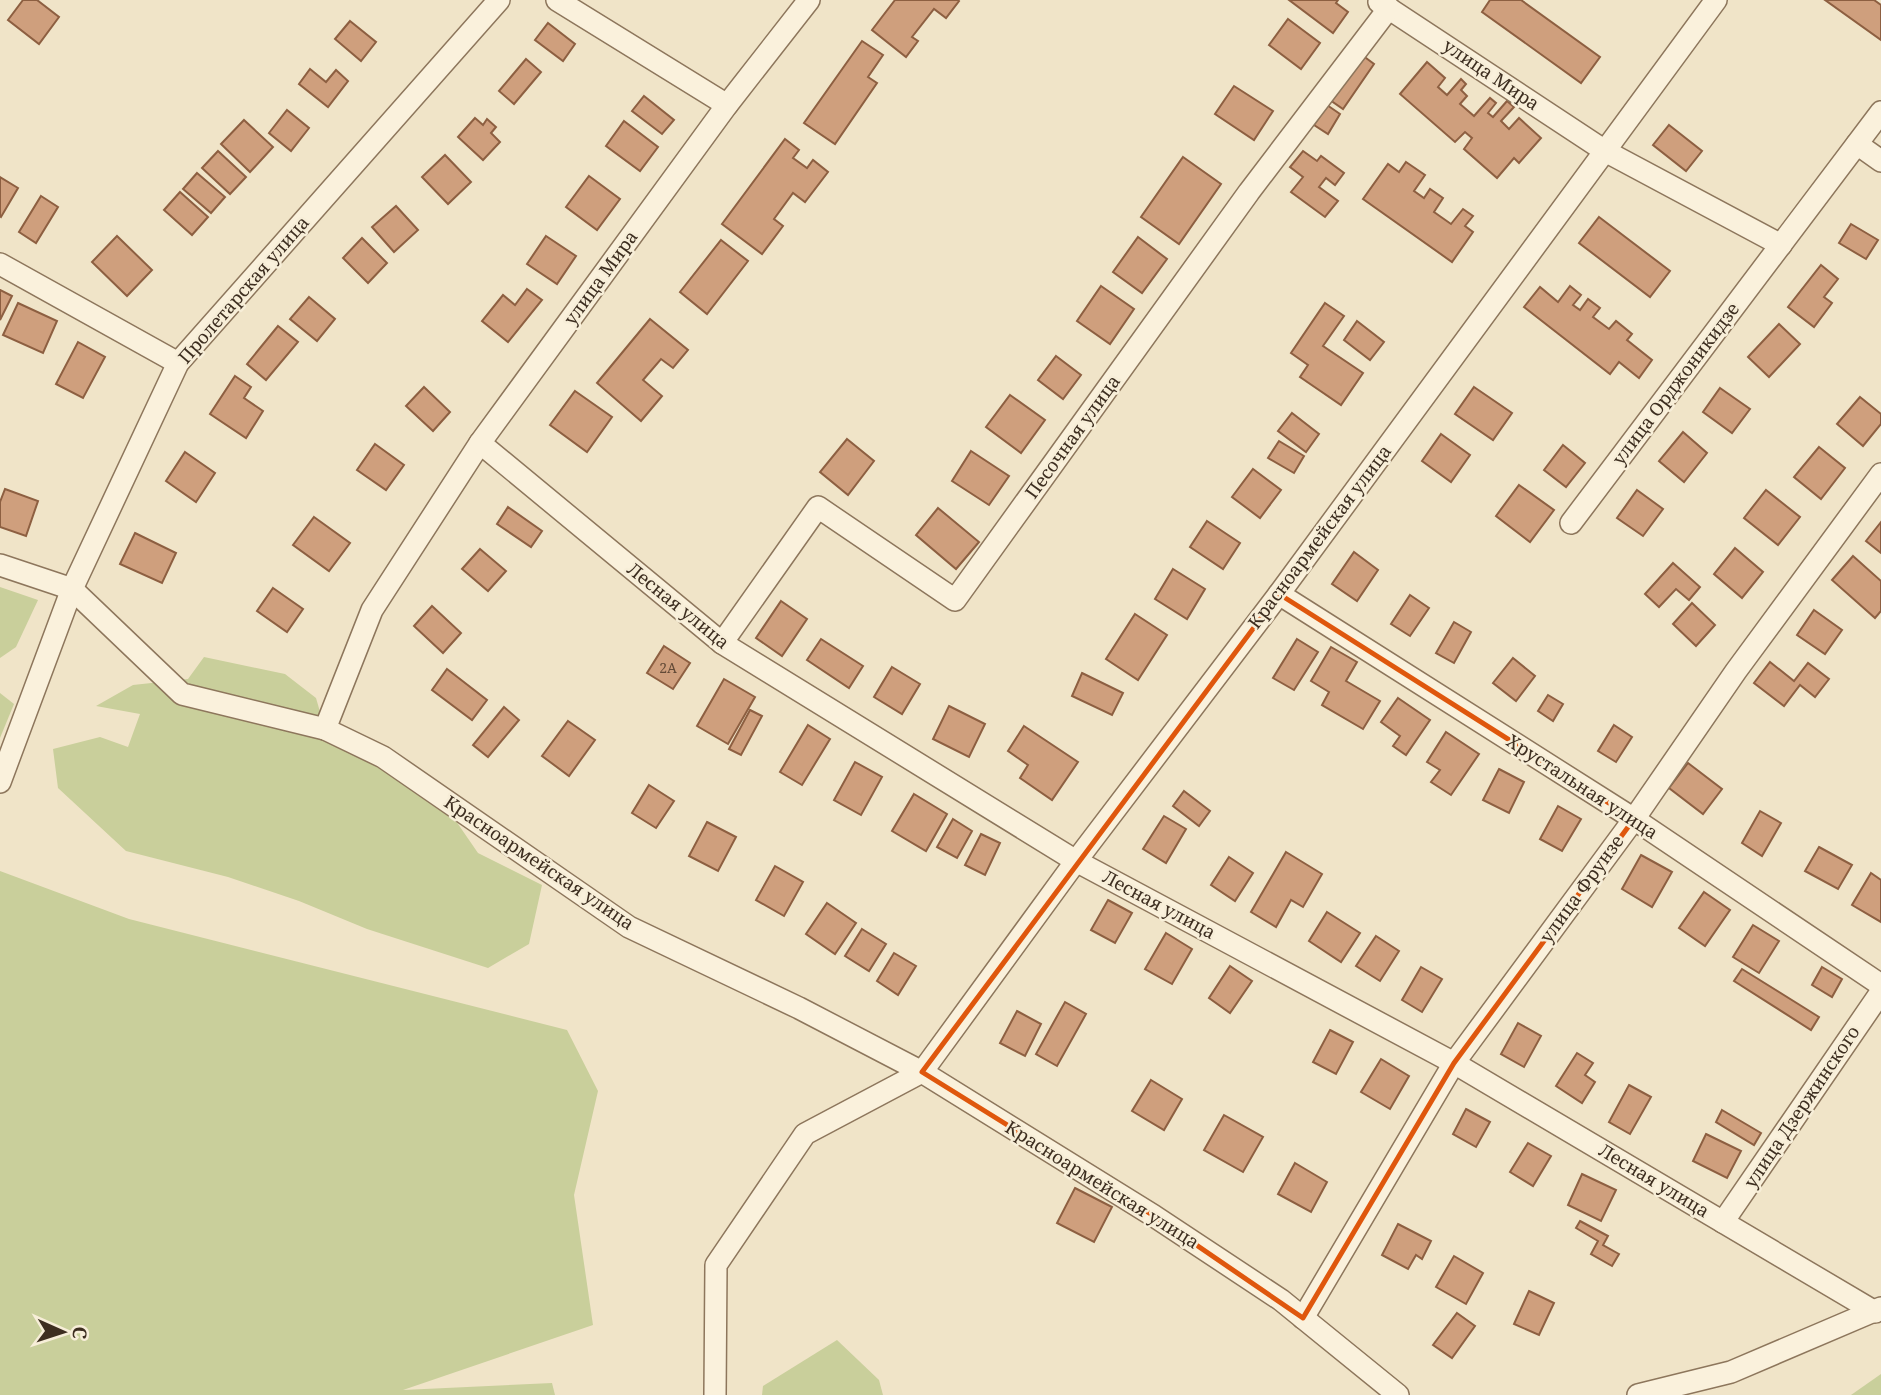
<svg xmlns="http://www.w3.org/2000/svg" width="1881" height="1395" font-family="'Noto Serif',serif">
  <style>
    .green { fill: #c9cf9b }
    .building { fill: #cf9f7d; stroke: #8d5f41; stroke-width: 2 }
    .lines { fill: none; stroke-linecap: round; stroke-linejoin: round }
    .street-casing { stroke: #8d765c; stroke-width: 24 }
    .street { stroke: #faf1dc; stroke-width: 21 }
    .marked { fill: none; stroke: #df570d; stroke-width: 5; stroke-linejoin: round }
    .labels { text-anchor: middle; stroke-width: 5; stroke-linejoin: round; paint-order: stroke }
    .number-label { font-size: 14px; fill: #624a37 }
    .street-label { font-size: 18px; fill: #3d2e20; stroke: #f7eed8 }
  </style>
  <rect width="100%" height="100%" fill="#f0e4c8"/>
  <g class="green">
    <path d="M 0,587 L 38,600 L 16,647 L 0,658 Z"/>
    <path d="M 204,657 L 285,674 L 316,698 L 325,729 L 438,795 L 478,853 L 542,885 L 529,944 L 488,968 L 367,929 L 299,901 L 228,877 L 126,851 L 58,788 L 53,749 L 100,737 L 128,747 L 140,714 L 96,706 L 133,685 L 188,679 Z"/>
    <path d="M 0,693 L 14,704 L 0,738 Z"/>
    <path d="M 0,871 L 129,919 L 567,1030 L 598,1091 L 574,1195 L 593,1325 L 403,1390 L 552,1383 L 555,1395 L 0,1395 Z"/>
    <path d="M 837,1340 L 879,1380 L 883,1395 L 762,1395 L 763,1386 Z"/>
    <path d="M 1881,1374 L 1881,1395 L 1851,1395 Z"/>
  </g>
  <g class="building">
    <path d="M 23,0 L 37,0 L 59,17 L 39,44 L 8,20 Z"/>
    <path d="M 895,0 L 958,0 L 959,1 L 946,18 L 934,9 L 912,37 L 918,41 L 906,57 L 872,30 Z"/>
    <path d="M 1289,0 L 1338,0 L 1336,3 L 1348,12 L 1333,33 Z"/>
    <path d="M 1490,0 L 1521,0 L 1600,57 L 1581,83 L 1482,12 Z"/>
    <path d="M 1825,0 L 1874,0 L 1881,5 L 1881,40 Z"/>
    <path d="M 1288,19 L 1320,43 L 1301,69 L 1269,45 Z"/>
    <path d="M 350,21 L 376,42 L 361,61 L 335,39 Z"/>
    <path d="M 548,23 L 575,44 L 563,61 L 535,40 Z"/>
    <path d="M 862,41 L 883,55 L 868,77 L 877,83 L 835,144 L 804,123 Z"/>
    <path d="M 1362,55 L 1374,64 L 1343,109 L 1330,100 Z"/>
    <path d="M 526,59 L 541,72 L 514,104 L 499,91 Z"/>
    <path d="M 1427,62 L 1445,78 L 1438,87 L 1447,95 L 1461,79 L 1466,84 L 1461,90 L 1467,96 L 1460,104 L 1474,116 L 1490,98 L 1496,103 L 1488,113 L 1493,117 L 1507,101 L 1514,107 L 1501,121 L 1509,129 L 1519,118 L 1541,138 L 1519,163 L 1514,158 L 1497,178 L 1464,149 L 1472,138 L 1465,132 L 1455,142 L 1400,94 Z"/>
    <path d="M 310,69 L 326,82 L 336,70 L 348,81 L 328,107 L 299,84 Z"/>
    <path d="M 1234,86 L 1273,111 L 1254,140 L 1215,114 Z"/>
    <path d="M 644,96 L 674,120 L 662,134 L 632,111 Z"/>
    <path d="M 1327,105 L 1340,114 L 1328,134 L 1314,125 Z"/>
    <path d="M 287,110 L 309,128 L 291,151 L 269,133 Z"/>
    <path d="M 475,118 L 483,125 L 487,119 L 496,127 L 491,133 L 500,142 L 483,160 L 458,137 Z"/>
    <path d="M 244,120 L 273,147 L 250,172 L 221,144 Z"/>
    <path d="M 624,121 L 658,147 L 640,171 L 606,146 Z"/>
    <path d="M 1669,125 L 1702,151 L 1686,171 L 1653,145 Z"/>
    <path d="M 785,139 L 799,150 L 793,158 L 807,168 L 813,160 L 828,172 L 805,202 L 793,193 L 774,219 L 783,226 L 762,254 L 722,224 Z"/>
    <path d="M 218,151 L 246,177 L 230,194 L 202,168 Z"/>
    <path d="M 1303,151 L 1317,161 L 1321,156 L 1344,173 L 1335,185 L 1326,178 L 1319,187 L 1338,201 L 1325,217 L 1291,192 L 1303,177 L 1290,167 Z"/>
    <path d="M 445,155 L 471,182 L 448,204 L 422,177 Z"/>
    <path d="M 1183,157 L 1221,184 L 1179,244 L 1141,217 Z"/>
    <path d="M 1406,162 L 1425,175 L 1414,191 L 1424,198 L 1430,189 L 1443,198 L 1434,212 L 1451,224 L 1463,209 L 1473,216 L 1465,226 L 1473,232 L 1452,262 L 1363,199 L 1388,164 L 1399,172 Z"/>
    <path d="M 197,173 L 225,197 L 211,213 L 183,189 Z"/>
    <path d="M 589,176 L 620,199 L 597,230 L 566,207 Z"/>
    <path d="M 0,177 L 18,188 L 1,217 L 0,216 Z"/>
    <path d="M 180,192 L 208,217 L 192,235 L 164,210 Z"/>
    <path d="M 41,196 L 58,207 L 36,243 L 19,232 Z"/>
    <path d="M 396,206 L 418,230 L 394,252 L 372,227 Z"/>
    <path d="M 1599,217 L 1670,271 L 1650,297 L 1579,243 Z"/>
    <path d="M 1851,224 L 1878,240 L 1866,259 L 1839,243 Z"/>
    <path d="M 117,236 L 152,270 L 127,296 L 92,262 Z"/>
    <path d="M 546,236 L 576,256 L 557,284 L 527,264 Z"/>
    <path d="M 1138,237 L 1167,259 L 1142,293 L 1113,272 Z"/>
    <path d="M 362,238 L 387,263 L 368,283 L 343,258 Z"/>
    <path d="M 721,240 L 748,261 L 707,314 L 680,292 Z"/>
    <path d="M 1821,265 L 1838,279 L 1824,297 L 1832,303 L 1814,327 L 1788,307 Z"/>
    <path d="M 1101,286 L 1134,309 L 1110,344 L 1077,321 Z"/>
    <path d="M 1570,286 L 1581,295 L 1573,305 L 1580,310 L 1588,299 L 1600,308 L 1593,317 L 1609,329 L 1616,321 L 1632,334 L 1627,340 L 1652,360 L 1639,378 L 1619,362 L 1610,374 L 1524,307 L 1540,287 L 1558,302 Z"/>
    <path d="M 527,289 L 542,300 L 508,342 L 482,321 L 503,295 L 515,305 Z"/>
    <path d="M 0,290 L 12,296 L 0,320 Z"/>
    <path d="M 309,297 L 335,319 L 317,341 L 290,319 Z"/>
    <path d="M 18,303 L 57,321 L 43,353 L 3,335 Z"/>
    <path d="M 1325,303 L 1344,316 L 1323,346 L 1363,373 L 1341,405 L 1300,377 L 1308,365 L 1291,353 Z"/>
    <path d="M 650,319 L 688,350 L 673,368 L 661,359 L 643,380 L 662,396 L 641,421 L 597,383 Z"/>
    <path d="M 1357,321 L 1384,342 L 1370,360 L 1344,340 Z"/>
    <path d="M 1779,324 L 1800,344 L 1769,377 L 1748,357 Z"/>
    <path d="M 278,326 L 298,342 L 266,380 L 247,364 Z"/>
    <path d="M 78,342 L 105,357 L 83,398 L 56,384 Z"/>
    <path d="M 1056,356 L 1081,375 L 1063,399 L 1038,380 Z"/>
    <path d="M 235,376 L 251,387 L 244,398 L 263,411 L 246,438 L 210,414 Z"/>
    <path d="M 424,387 L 450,412 L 433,431 L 406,406 Z"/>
    <path d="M 1474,387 L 1512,413 L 1493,440 L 1455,414 Z"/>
    <path d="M 1720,388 L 1750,409 L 1732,433 L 1703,412 Z"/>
    <path d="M 575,391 L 612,417 L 587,452 L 550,425 Z"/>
    <path d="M 1010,395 L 1045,420 L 1021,453 L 986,427 Z"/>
    <path d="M 1860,397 L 1881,414 L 1881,424 L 1863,446 L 1837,424 Z"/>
    <path d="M 1292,413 L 1319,434 L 1306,452 L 1278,431 Z"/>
    <path d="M 1683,432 L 1707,453 L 1684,482 L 1659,461 Z"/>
    <path d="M 1441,434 L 1470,455 L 1451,482 L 1422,461 Z"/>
    <path d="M 847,439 L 874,461 L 848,495 L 820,472 Z"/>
    <path d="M 1279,441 L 1304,456 L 1294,473 L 1268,458 Z"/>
    <path d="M 375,444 L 404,465 L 386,490 L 357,470 Z"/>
    <path d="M 1563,445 L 1585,463 L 1566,487 L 1544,470 Z"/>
    <path d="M 1819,447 L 1845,468 L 1821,499 L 1794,477 Z"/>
    <path d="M 971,451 L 1009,476 L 989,505 L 952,481 Z"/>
    <path d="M 185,452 L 215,473 L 196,502 L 166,481 Z"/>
    <path d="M 1253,469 L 1281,490 L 1260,518 L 1232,497 Z"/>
    <path d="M 1519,485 L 1554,510 L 1530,542 L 1496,516 Z"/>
    <path d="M 5,489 L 38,501 L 26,536 L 0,527 L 0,502 Z"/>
    <path d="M 1637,490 L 1663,509 L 1643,536 L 1617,518 Z"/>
    <path d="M 1766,490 L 1800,517 L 1778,545 L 1744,518 Z"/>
    <path d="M 508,507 L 542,531 L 531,547 L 497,524 Z"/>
    <path d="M 938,508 L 979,542 L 956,569 L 916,535 Z"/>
    <path d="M 314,517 L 350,543 L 329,571 L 293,545 Z"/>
    <path d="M 1207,521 L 1240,543 L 1223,569 L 1190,547 Z"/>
    <path d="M 1881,522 L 1881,553 L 1866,541 Z"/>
    <path d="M 135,533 L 176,553 L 162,583 L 120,564 Z"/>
    <path d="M 1735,548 L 1763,572 L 1742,598 L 1714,574 Z"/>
    <path d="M 480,549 L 506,571 L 488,591 L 462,569 Z"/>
    <path d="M 1354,552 L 1378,570 L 1357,601 L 1332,584 Z"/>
    <path d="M 1853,556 L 1881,581 L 1881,611 L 1875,618 L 1832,580 Z"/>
    <path d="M 1673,563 L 1700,587 L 1689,600 L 1676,589 L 1659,607 L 1645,594 Z"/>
    <path d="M 1173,569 L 1205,589 L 1187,619 L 1155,599 Z"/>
    <path d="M 273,588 L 303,609 L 287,632 L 257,611 Z"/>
    <path d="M 1410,595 L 1429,608 L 1410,636 L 1391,624 Z"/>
    <path d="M 781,601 L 807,619 L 782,656 L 756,638 Z"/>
    <path d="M 1692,603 L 1715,625 L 1696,646 L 1673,624 Z"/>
    <path d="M 432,606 L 461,633 L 443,653 L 414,626 Z"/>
    <path d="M 1814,610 L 1842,630 L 1825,654 L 1797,635 Z"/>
    <path d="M 1135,614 L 1167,635 L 1138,680 L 1106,659 Z"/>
    <path d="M 1454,622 L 1471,632 L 1454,663 L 1436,653 Z"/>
    <path d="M 821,639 L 863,666 L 849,688 L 807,660 Z"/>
    <path d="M 1297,639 L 1318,652 L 1294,690 L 1273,678 Z"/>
    <path d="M 664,646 L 690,663 L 673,689 L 647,673 Z"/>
    <path d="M 1331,647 L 1357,662 L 1346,681 L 1380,701 L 1363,729 L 1322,705 L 1329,692 L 1311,681 Z"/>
    <path d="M 1513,658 L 1535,676 L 1516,701 L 1493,683 Z"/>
    <path d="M 1770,662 L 1794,681 L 1808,663 L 1829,679 L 1815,697 L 1800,685 L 1784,706 L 1754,683 Z"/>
    <path d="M 892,667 L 920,684 L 902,714 L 874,697 Z"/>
    <path d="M 447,669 L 487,700 L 472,720 L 432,690 Z"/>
    <path d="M 1082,673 L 1123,693 L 1112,715 L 1072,696 Z"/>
    <path d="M 724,679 L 755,697 L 728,744 L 697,726 Z"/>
    <path d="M 1548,695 L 1563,704 L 1553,721 L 1538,711 Z"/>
    <path d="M 1398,698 L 1430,720 L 1406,755 L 1393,746 L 1400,736 L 1381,722 Z"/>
    <path d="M 949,706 L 985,724 L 969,757 L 933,739 Z"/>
    <path d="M 504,707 L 519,720 L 488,757 L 473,745 Z"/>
    <path d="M 750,710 L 762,716 L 741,755 L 729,749 Z"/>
    <path d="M 568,721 L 595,740 L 569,776 L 542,756 Z"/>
    <path d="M 808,725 L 830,739 L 802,785 L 780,772 Z"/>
    <path d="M 1614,725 L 1632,737 L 1616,762 L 1598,751 Z"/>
    <path d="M 1024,726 L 1078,762 L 1052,800 L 1020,778 L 1028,765 L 1008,751 Z"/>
    <path d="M 1446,732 L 1479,754 L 1451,795 L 1431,782 L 1440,770 L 1427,762 Z"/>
    <path d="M 855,762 L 882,777 L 861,815 L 834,800 Z"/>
    <path d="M 1688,763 L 1722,789 L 1703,814 L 1669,788 Z"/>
    <path d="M 1499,769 L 1524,782 L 1509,813 L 1483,800 Z"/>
    <path d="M 649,785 L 674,801 L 656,828 L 632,813 Z"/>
    <path d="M 1184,791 L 1210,811 L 1199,826 L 1173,806 Z"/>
    <path d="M 914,794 L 947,814 L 926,851 L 892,831 Z"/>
    <path d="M 1558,806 L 1581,819 L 1562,851 L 1540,839 Z"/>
    <path d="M 1760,811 L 1781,823 L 1762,856 L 1742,843 Z"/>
    <path d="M 1164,816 L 1186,829 L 1166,863 L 1143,849 Z"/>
    <path d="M 953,819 L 972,831 L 957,858 L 937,847 Z"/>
    <path d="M 707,822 L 736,837 L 718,871 L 689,856 Z"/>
    <path d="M 981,834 L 1000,843 L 985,875 L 965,865 Z"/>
    <path d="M 1819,847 L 1852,865 L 1838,889 L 1805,871 Z"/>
    <path d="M 1286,852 L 1322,874 L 1303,907 L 1291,900 L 1276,927 L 1251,912 Z"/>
    <path d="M 1641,855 L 1672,872 L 1652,907 L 1622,889 Z"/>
    <path d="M 1229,857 L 1253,873 L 1235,901 L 1211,885 Z"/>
    <path d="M 775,866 L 803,882 L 784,916 L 756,900 Z"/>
    <path d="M 1871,873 L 1881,880 L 1881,922 L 1852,905 Z"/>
    <path d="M 1704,892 L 1730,910 L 1705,946 L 1679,928 Z"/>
    <path d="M 1108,900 L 1132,913 L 1115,943 L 1091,930 Z"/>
    <path d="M 827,903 L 856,923 L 835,954 L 806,934 Z"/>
    <path d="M 1327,912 L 1360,933 L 1341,962 L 1309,941 Z"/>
    <path d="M 1753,925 L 1779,941 L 1759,973 L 1733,957 Z"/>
    <path d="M 862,929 L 886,944 L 869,971 L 845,956 Z"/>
    <path d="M 1166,933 L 1192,949 L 1172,984 L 1145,969 Z"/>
    <path d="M 1376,936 L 1399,951 L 1380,981 L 1356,966 Z"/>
    <path d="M 894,953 L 916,966 L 898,995 L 877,981 Z"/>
    <path d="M 1230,966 L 1252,981 L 1230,1013 L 1209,998 Z"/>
    <path d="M 1421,967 L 1442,979 L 1422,1012 L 1402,1000 Z"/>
    <path d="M 1822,967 L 1842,979 L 1832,997 L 1812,985 Z"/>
    <path d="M 1742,969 L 1819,1017 L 1811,1030 L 1734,981 Z"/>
    <path d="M 1065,1002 L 1086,1014 L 1057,1066 L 1036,1054 Z"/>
    <path d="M 1017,1011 L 1041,1024 L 1025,1056 L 1000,1043 Z"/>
    <path d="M 1518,1023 L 1541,1036 L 1524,1067 L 1501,1054 Z"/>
    <path d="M 1330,1030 L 1353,1042 L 1336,1074 L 1313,1062 Z"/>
    <path d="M 1577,1053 L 1593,1063 L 1585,1075 L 1595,1082 L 1582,1103 L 1556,1086 Z"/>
    <path d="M 1381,1059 L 1409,1076 L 1390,1109 L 1361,1092 Z"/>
    <path d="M 1151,1080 L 1182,1099 L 1164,1130 L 1132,1111 Z"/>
    <path d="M 1629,1085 L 1651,1097 L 1630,1134 L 1609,1122 Z"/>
    <path d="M 1466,1109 L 1490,1122 L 1476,1147 L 1453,1134 Z"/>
    <path d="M 1722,1110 L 1761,1133 L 1754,1145 L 1716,1122 Z"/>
    <path d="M 1224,1115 L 1263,1137 L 1243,1172 L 1204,1150 Z"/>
    <path d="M 1706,1134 L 1741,1151 L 1727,1178 L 1693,1161 Z"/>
    <path d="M 1528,1143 L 1551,1156 L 1533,1186 L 1510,1172 Z"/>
    <path d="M 1295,1163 L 1327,1182 L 1311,1212 L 1278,1194 Z"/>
    <path d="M 1582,1174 L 1616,1190 L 1601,1221 L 1568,1205 Z"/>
    <path d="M 1075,1188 L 1112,1207 L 1094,1242 L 1057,1223 Z"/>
    <path d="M 1580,1221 L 1608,1236 L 1603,1245 L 1619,1254 L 1612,1266 L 1591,1254 L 1598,1241 L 1576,1228 Z"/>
    <path d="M 1398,1224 L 1431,1241 L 1422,1259 L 1416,1255 L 1408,1269 L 1382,1255 Z"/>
    <path d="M 1454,1256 L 1483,1273 L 1466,1304 L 1436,1287 Z"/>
    <path d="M 1529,1291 L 1554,1303 L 1539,1335 L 1514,1324 Z"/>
    <path d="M 1457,1313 L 1475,1326 L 1452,1358 L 1433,1345 Z"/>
  </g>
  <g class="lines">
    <defs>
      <g id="street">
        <path d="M 557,0 L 727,105"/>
        <path d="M 809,0 L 727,105 L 480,443 L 372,610 L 325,729 L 383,757 L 629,927 L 799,1008 L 922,1072 L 1154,1216 L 1281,1300 L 1398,1395"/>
        <path d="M 1379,2 L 1605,151 L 1781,245"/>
        <path d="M 1857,144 L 1881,161"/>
        <path d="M 0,264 L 178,363"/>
        <path d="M 480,443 L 722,643 L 1076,861 L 1454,1063 L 1875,1312"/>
        <path d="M 1571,523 L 1881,112"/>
        <path d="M 0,565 L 72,589 L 182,694 L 325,729"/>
        <path d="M 1279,594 L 1634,819 L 1881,985"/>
        <path d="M 722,643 L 818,507 L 955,600 L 1249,192 L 1389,8"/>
        <path d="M 0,782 L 72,589 L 178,363 L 499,0"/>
        <path d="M 1723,1222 L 1881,992"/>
        <path d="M 1303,1318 L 1454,1063 L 1634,819 L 1736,671 L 1881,474"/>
        <path d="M 715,1395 L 716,1265 L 805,1134 L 922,1072 L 1076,861 L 1279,594 L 1716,0"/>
        <path d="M 1638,1395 L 1731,1372 L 1881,1308"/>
      </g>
    </defs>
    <use href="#street" class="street-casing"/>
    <use href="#street" class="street"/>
  </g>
  <path class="marked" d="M 1279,594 L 1634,819 L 1454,1063 L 1303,1318 L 1154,1216 L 922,1072 Z"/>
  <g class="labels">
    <g class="number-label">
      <text x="668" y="673">2А</text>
    </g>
    <g class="street-label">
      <text transform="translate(1491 75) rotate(34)" y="6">улица Мира</text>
      <text transform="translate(601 278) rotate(-54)" y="6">улица Мира</text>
      <text transform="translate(244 290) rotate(-49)" y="6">Пролетарская улица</text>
      <text transform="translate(1676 384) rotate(-53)" y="6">улица Орджоникидзе</text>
      <text transform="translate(1073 437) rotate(-54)" y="6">Песочная улица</text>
      <text transform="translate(1320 537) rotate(-53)" y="6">Красноармейская улица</text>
      <text transform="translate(678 606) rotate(39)" y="6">Лесная улица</text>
      <text transform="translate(1582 787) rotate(33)" y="6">Хрустальная улица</text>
      <text transform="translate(539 863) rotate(34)" y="6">Красноармейская улица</text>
      <text transform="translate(1582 889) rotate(-54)" y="6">улица Фрунзе</text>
      <text transform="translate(1159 905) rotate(28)" y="6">Лесная улица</text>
      <text transform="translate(1802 1107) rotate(-56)" y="6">улица Дзержинского</text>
      <text transform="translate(1654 1181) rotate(31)" y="6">Лесная улица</text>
      <text transform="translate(1102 1185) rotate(32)" y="6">Красноармейская улица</text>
    </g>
  </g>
  <g transform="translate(63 1332) rotate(93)" stroke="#f7eed8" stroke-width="5" paint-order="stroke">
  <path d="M0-5L12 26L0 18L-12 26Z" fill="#3d2e20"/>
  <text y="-10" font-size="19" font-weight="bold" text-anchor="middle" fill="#3d2e20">С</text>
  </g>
</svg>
